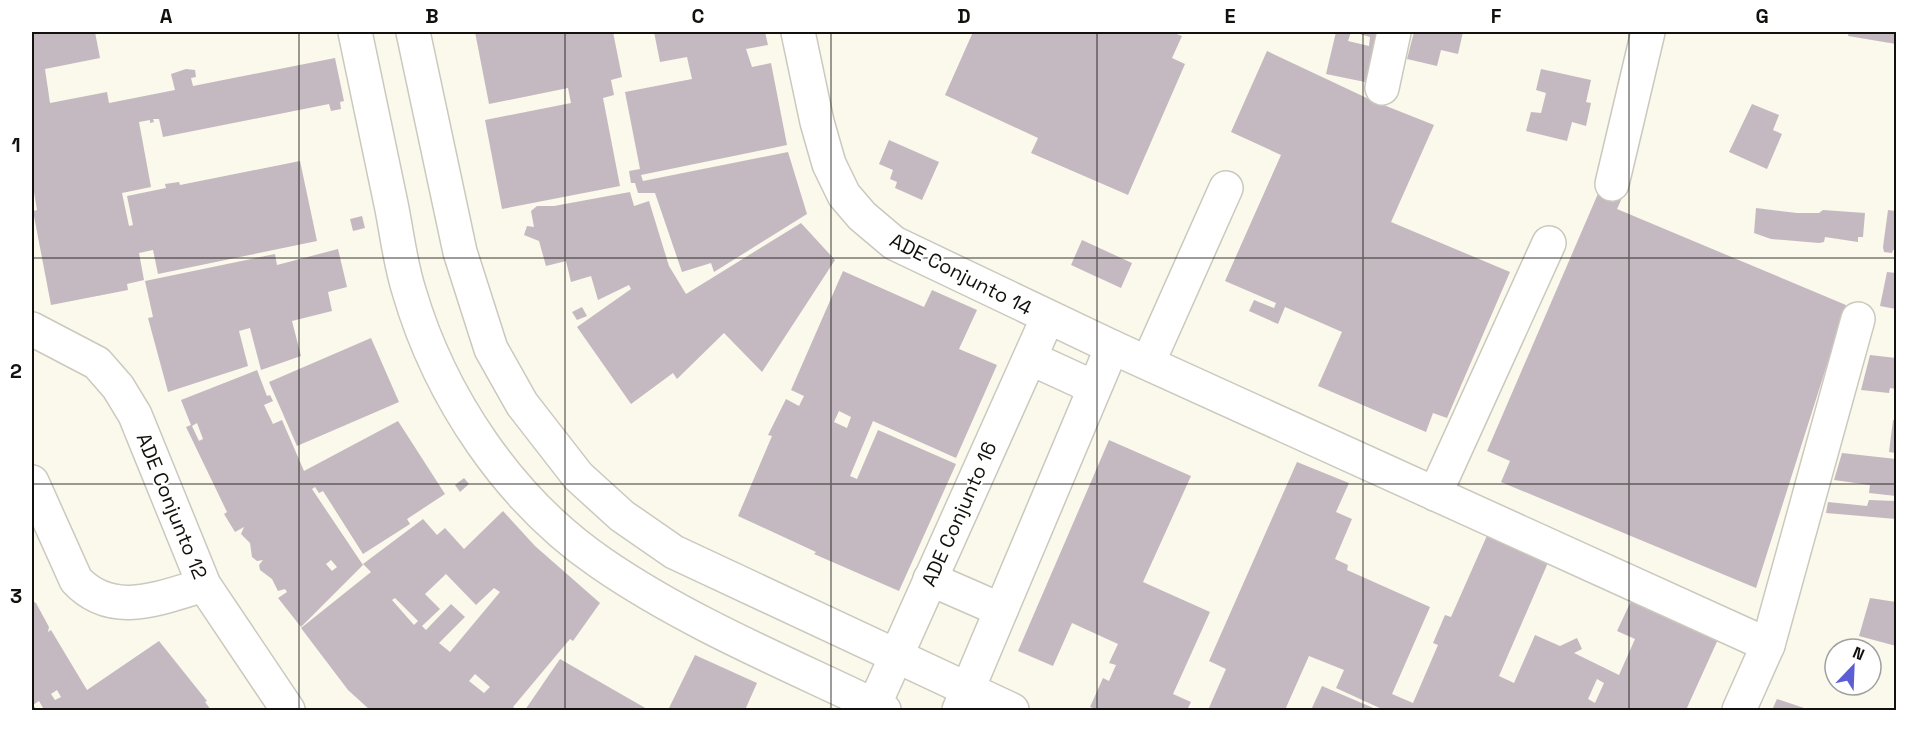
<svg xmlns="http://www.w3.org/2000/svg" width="1928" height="742" font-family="'Space Grotesk',sans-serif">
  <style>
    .building { fill: #c4b9c1; fill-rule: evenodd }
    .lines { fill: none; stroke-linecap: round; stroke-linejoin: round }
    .minor-casing { stroke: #cbc8bd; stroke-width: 36 }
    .minor { stroke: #fff; stroke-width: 33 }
    .grid { fill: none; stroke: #12110d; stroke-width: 1.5; stroke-opacity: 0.55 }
    .labels { text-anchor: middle; stroke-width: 4.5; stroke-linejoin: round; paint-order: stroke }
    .street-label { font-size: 20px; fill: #12110d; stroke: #fff }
    .neatline { fill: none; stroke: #12110d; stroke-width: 2 }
    .grid-label { font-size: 20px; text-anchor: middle; font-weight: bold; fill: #12110d }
  </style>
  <rect width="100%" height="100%" fill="#fbf8ec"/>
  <g class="building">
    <path d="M 32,32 L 95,32 L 100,58 L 45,69 L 50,103 L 107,92 L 109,103 L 175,90 L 171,74 L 186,69 L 195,70 L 196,77 L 191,78 L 193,86 L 335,58 L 344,101 L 340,102 L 341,109 L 331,111 L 329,104 L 163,137 L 159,119 L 153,119 L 154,122 L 150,123 L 150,120 L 139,122 L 151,187 L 122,193 L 129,226 L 133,225 L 127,196 L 166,188 L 165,184 L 179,182 L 180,185 L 300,161 L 317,241 L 158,274 L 153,250 L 139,253 L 144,280 L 127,284 L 128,290 L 51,305 L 33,211 L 37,210 L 32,180 Z"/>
    <path d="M 475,32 L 613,32 L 622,77 L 611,80 L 614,95 L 603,98 L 620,186 L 502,209 L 485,120 L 571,103 L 568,88 L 489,104 Z"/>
    <path d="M 654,32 L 765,32 L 768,45 L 746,49 L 752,67 L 771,63 L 787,145 L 641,175 L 643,181 L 788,152 L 807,214 L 714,272 L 711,263 L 682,272 L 655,193 L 638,193 L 635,183 L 631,183 L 629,171 L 640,169 L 625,92 L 692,79 L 687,57 L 660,62 Z"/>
    <path d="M 973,32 L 1171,32 L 1182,36 L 1172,58 L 1185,64 L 1128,195 L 1031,153 L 1038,138 L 945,95 Z"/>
    <path d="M 1336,32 L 1351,32 L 1348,41 L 1369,46 L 1370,37 L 1353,32 L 1386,32 L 1377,72 L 1368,70 L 1365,82 L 1326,74 Z"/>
    <path d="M 1414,32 L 1463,32 L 1458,54 L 1441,50 L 1437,66 L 1407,59 Z"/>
    <path d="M 1849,32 L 1896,32 L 1896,44 L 1848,36 Z"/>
    <path d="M 1267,51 L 1371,100 L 1434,125 L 1391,222 L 1510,272 L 1447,418 L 1433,413 L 1426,432 L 1318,386 L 1342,332 L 1285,307 L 1278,324 L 1249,311 L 1254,300 L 1274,308 L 1276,303 L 1225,281 L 1281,155 L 1231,132 Z"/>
    <path d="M 1541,69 L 1591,80 L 1586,102 L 1591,103 L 1586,126 L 1572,122 L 1567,141 L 1526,131 L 1531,112 L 1541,113 L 1546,93 L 1536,90 Z"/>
    <path d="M 1752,104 L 1779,115 L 1773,130 L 1782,134 L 1767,169 L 1729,152 Z"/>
    <path d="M 889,140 L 939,162 L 922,200 L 895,188 L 897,182 L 890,179 L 893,170 L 879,164 Z"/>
    <path d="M 1600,189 L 1622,198 L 1617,209 L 1846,305 L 1756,588 L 1501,482 L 1510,461 L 1487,451 Z"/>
    <path d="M 630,192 L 634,206 L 649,201 L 669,266 L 686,294 L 801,223 L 835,260 L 762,372 L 724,333 L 677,379 L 673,373 L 631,404 L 577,327 L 631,289 L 629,285 L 598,300 L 591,276 L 571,282 L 566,261 L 546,266 L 539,241 L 524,235 L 527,226 L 534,227 L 531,211 L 537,206 L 554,206 Z"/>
    <path d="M 1756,208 L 1797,213 L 1819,213 L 1823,210 L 1865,213 L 1863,237 L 1858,237 L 1858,242 L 1825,237 L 1824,242 L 1819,243 L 1771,239 L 1754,233 Z"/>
    <path d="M 1888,210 L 1896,211 L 1896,250 L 1893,250 L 1892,253 L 1884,252 L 1883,247 Z"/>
    <path d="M 362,216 L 365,228 L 353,231 L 350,219 Z"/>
    <path d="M 1082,240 L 1132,263 L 1121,288 L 1071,265 Z"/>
    <path d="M 338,249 L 347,287 L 328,292 L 332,311 L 292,321 L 301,356 L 261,370 L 250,328 L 239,331 L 248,366 L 168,392 L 148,318 L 153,317 L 145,281 L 275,254 L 277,265 Z"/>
    <path d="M 843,271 L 924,307 L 932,290 L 977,310 L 959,349 L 997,365 L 956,458 L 873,421 L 850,476 L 857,479 L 878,430 L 956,464 L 899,591 L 814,554 L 816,552 L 738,516 L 772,436 L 768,435 L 786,399 L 799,406 L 804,396 L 791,390 ZM 839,411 L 851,417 L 847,428 L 834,422 Z"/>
    <path d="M 1887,272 L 1896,273 L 1896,309 L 1880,306 Z"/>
    <path d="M 582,307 L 587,316 L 577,320 L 572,312 Z"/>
    <path d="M 371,338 L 399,402 L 297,446 L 269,382 Z"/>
    <path d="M 1870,355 L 1896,358 L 1896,389 L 1890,388 L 1889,393 L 1861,390 Z"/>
    <path d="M 257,370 L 267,396 L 270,395 L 273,401 L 264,405 L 273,424 L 282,420 L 304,471 L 398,421 L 445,494 L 407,519 L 410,524 L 363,554 L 323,491 L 319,493 L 315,487 L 312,489 L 363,565 L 301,627 L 278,598 L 287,592 L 285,589 L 278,591 L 272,579 L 260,570 L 259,565 L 263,560 L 257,561 L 252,557 L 250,543 L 241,534 L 244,527 L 235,532 L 224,514 L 227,512 L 186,427 L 191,425 L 181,400 ZM 197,423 L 203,439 L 199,441 L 192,426 ZM 331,560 L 337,567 L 332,571 L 326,564 Z"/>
    <path d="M 1893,420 L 1896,420 L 1896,453 L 1889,452 Z"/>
    <path d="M 1109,440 L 1191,476 L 1143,582 L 1210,612 L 1173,694 L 1191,702 L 1187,710 L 1099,710 L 1090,707 L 1103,678 L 1109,681 L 1116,665 L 1109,663 L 1118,644 L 1072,623 L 1053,666 L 1018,651 Z"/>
    <path d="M 1842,453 L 1896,459 L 1896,496 L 1869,493 L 1870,485 L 1834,480 Z"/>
    <path d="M 1297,462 L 1349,483 L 1336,512 L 1352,519 L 1335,559 L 1348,565 L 1347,570 L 1430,607 L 1392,694 L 1413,703 L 1438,645 L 1433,643 L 1445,615 L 1451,617 L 1489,531 L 1550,558 L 1499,676 L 1514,683 L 1535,635 L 1560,646 L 1577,638 L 1582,649 L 1574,653 L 1619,675 L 1635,639 L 1617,631 L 1632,599 L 1649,609 L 1651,604 L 1720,635 L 1686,710 L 1384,710 L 1336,688 L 1344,670 L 1309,656 L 1285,710 L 1208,710 L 1226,669 L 1209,661 ZM 1597,679 L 1604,683 L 1595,703 L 1588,699 Z"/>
    <path d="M 464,478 L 469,484 L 460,492 L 455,485 Z"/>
    <path d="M 1869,500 L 1896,501 L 1896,519 L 1826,513 L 1828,502 L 1867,506 Z"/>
    <path d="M 503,511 L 535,546 L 600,603 L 573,641 L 570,639 L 513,707 L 517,710 L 370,710 L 348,690 L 301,628 L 371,572 L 363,564 L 423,519 L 437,535 L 445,528 L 464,549 ZM 446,574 L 476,605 L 494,588 L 500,592 L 450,652 L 439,643 L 465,617 L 451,604 L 426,630 L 422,626 L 440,609 L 425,594 ZM 395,598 L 418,621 L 414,625 L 392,600 ZM 475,674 L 490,687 L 484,693 L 469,681 Z"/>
    <path d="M 1870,598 L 1896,602 L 1896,646 L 1859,636 Z"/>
    <path d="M 32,601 L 36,603 L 49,627 L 48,632 L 51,630 L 87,690 L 159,641 L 207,701 L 205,702 L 211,710 L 39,710 L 43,708 L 39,701 L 33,705 L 37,710 L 32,710 ZM 57,690 L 61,697 L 55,700 L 51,694 Z"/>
    <path d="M 695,655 L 757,683 L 745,710 L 668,710 Z"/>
    <path d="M 560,659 L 647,709 L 646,710 L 525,710 Z"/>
    <path d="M 1322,686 L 1378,710 L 1311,710 Z"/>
    <path d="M 1777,699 L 1810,710 L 1772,710 Z"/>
  </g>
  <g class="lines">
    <defs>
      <g id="minor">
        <path d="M 355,32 C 367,89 379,147 391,204 C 397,233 400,263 409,291 C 440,397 509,500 601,563 C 688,623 789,664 884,710"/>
        <path d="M 413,32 L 460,252 L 491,349 L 522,404 L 578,476 L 622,516 L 674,552 L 1012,710"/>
        <path d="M 798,32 L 817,122 L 829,164 L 844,195 L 862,216 L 894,243 L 1112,347 L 1768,645 L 1739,710"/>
        <path d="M 1382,88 L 1394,32"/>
        <path d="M 1612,184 L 1648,32"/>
        <path d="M 32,329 L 97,363 L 118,387 L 135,415 L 204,585 L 288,710"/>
        <path d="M 1030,358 L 1093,387"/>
        <path d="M 1148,363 L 1226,188"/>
        <path d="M 32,482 L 76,580 C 112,619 160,598 204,585"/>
        <path d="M 1435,494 L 1549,243"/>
        <path d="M 930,579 L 1001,610"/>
        <path d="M 1768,645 L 1858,319"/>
        <path d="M 872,710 L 1048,317"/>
        <path d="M 959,710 L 1112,347"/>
      </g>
    </defs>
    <use href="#minor" class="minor-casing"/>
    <use href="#minor" class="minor"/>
  </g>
  <path class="grid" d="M 299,32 L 299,710M 565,32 L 565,710M 831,32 L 831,710M 1097,32 L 1097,710M 1363,32 L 1363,710M 1629,32 L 1629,710M 32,258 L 1896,258M 32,484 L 1896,484"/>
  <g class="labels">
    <g class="street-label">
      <text transform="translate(961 274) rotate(27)" y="7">ADE Conjunto 14</text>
      <text transform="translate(172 506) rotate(68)" y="7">ADE Conjunto 12</text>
      <text transform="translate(959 514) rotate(-66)" y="7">ADE Conjunto 16</text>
    </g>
  </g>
  <rect width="1928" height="742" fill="none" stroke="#ffffff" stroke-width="66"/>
  <g transform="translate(1853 667) rotate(23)"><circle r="28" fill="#ffffff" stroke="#a0a09e" stroke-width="1.5"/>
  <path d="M0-4.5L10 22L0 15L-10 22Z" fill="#5c5ed6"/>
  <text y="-9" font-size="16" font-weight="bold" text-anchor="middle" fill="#12110d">N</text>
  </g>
  <rect x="33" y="33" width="1862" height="676" class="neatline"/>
  <g class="grid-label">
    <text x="166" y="23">A</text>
    <text x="432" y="23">B</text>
    <text x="698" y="23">C</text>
    <text x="964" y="23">D</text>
    <text x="1230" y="23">E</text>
    <text x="1496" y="23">F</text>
    <text x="1762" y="23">G</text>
    <text x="16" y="152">1</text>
    <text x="16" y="378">2</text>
    <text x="16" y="603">3</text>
  </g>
</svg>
